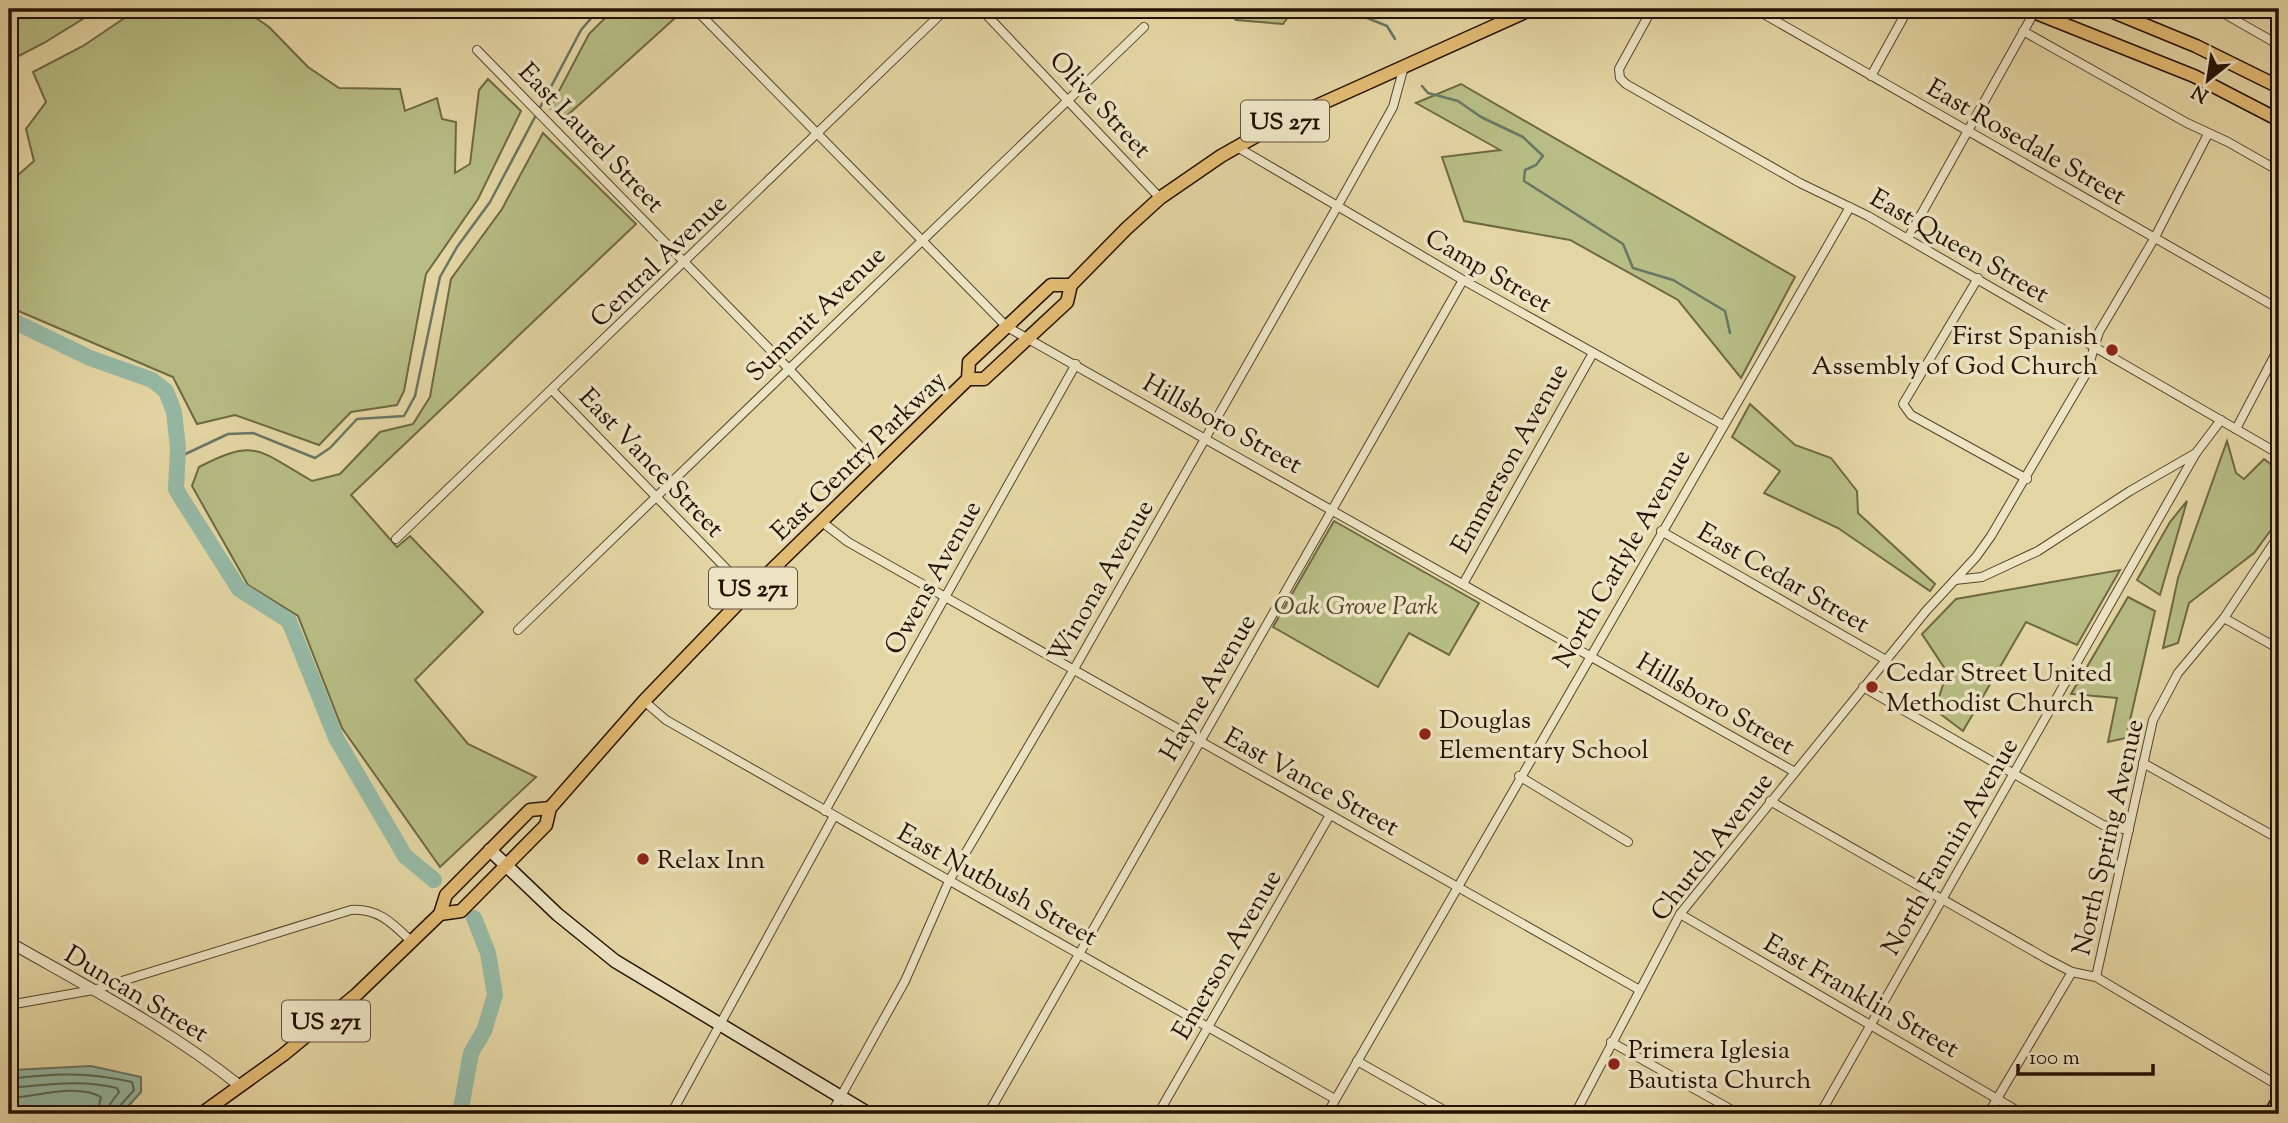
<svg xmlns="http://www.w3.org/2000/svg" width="2288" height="1123" font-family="'Sorts Mill Goudy',serif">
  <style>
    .green { fill: #b7bd84; stroke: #6e6844; stroke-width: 2 }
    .water { fill: #95b9a5; stroke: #687665; stroke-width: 2 }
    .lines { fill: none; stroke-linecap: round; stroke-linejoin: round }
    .shore { stroke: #5c6654; stroke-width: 2 }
    .stream { stroke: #687665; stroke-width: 2.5 }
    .river { stroke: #95b9a5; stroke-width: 16 }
    .minor-casing { stroke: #54432c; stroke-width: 10 }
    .tertiary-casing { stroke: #54432c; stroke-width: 12 }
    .secondary-casing { stroke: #241204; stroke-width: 15 }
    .primary-casing { stroke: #241204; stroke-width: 15 }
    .minor { stroke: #ede4c4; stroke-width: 8 }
    .tertiary { stroke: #ede4c4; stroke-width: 10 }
    .secondary { stroke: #ede4c4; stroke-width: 12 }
    .primary { stroke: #e2bb72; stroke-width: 12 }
    .poi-dot { fill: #8f2418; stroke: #ede4c4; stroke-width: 2.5 }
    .labels { text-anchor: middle; stroke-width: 7; stroke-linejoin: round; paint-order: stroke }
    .shield { fill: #ede4c4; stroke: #60513e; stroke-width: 2 }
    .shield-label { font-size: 24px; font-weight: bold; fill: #241204 }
    .street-label { font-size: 26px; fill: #241204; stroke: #ede4c4 }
    .poi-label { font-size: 26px; fill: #241204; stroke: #ede4c4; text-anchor: start }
    .park-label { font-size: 26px; font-style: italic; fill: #50452a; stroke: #ede4c4 }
  </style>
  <rect width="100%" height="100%" fill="#e4d6a4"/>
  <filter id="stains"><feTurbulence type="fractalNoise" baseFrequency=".00286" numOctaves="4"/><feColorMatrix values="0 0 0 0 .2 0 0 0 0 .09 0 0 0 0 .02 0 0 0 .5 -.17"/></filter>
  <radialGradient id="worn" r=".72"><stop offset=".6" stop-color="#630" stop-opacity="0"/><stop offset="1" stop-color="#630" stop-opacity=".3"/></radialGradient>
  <g class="green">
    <path d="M 9,9 L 99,9 L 44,43 L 9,61 Z"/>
    <path d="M 138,9 L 243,9 L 269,27 L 308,67 L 339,88 L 400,89 L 405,111 L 437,98 L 442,119 L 456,122 L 455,173 L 470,164 L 479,90 L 488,79 L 521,111 L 478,199 L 426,274 L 404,391 L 397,405 L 351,412 L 319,445 L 235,415 L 197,424 L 173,377 L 9,307 L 9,183 L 34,161 L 26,129 L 46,102 L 33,72 L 83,46 Z"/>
    <path d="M 614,9 L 685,9 L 561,121 L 550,108 L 589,34 Z"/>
    <path d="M 1224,9 L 1294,9 L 1283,24 L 1236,20 Z"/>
    <path d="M 1461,84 L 1795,277 L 1741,378 L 1678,300 L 1570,240 L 1464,221 L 1442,157 L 1500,150 L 1416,103 Z"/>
    <path d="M 543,133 L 636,224 L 351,495 L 397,547 L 410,536 L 483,612 L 415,680 L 468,744 L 536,777 L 440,867 L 342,728 L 298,616 L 248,585 L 192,486 L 199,467 C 257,437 259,451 312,481 L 340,474 L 380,432 L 413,424 L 430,397 L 451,279 L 502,209 Z"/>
    <path d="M 1750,404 L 1795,445 L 1831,458 L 1857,491 L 1858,513 L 1935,584 L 1930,591 L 1838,528 L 1764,493 L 1780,471 L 1732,437 Z"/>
    <path d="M 2227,441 L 2236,473 L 2244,479 L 2264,459 L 2279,471 L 2279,519 L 2254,553 L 2189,603 L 2178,643 L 2163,648 L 2178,578 Z"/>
    <path d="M 2187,501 L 2160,595 L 2137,580 L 2170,522 Z"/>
    <path d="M 1334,521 L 1479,603 L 1449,655 L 1409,633 L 1378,687 L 1273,627 Z"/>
    <path d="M 2120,570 L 2077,645 L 2026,622 L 1963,731 L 1935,710 L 1947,672 L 1922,634 L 1956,599 Z"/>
    <path d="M 2128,597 L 2155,611 L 2126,738 L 2108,742 L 2117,698 L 2071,694 Z"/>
  </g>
  <path class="water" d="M 91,1066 L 141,1077 L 141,1092 L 121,1114 L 9,1114 L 9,1075 L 13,1070 Z"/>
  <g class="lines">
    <g class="shore">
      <path d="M 9,1079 C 54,1073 87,1072 132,1082 L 134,1090 L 118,1108 L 117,1114"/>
      <path d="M 9,1088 C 46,1085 79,1079 117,1088 L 119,1092 L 110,1104 L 108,1114"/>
      <path d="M 9,1098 C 36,1097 76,1083 101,1097 L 97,1114"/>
    </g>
    <g class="stream">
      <path d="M 1345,9 L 1387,26 L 1395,39"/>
      <path d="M 1422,86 L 1428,93 L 1458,101 L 1481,117 L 1523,137 L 1543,156 L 1536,165 L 1525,170 L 1524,181 L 1623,244 L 1633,268 L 1673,280 L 1725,311 L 1730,333"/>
      <path d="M 177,458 L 228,434 L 253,433 L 315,458 L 330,448 L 357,419 L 404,416 L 415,396 L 440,277 L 457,247 L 490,202 L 581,30 L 599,9"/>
      <path d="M 283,1109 L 291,1114"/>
    </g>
    <g class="river">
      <path d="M 9,319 L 90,358 L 152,380 L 166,391 L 174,412 L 178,448 L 176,489 L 180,496 L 239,589 L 289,621 L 336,738 L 405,856 L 434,880"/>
      <path d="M 460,1114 L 471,1053 L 484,1031 L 495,995 L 488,953 L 474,918"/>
    </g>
    <defs>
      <g id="minor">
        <path d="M 981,9 L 1160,198"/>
        <path d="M 1652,9 L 1619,69 L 1620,78 L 1626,84 L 1800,183 L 1868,216 L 2279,454"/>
        <path d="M 1755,9 L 2279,309"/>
        <path d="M 2216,9 L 2279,45"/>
        <path d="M 702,16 L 1007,327 L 1795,772"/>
        <path d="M 2023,31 L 2187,123 L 2228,142 L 2279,171"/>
        <path d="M 2272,41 L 2279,28"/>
        <path d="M 477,50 L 788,368 L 879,467"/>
        <path d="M 1871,76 L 1908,9"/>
        <path d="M 1237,147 L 1463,280 L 1723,425"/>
        <path d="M 1908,238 L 2036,9"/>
        <path d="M 1978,278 L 1903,404 L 1911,415 L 2027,479"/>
        <path d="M 553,391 L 749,592"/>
        <path d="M 2236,429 L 2279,347"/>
        <path d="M 822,522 L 848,542 L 1638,989"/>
        <path d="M 1661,531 L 1886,660"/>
        <path d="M 396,539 L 946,9"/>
        <path d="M 1955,580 L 1982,577 L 2038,551 L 2130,491 L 2196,453 L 2221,420"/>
        <path d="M 1463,584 L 1593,353"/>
        <path d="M 2224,618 L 2279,649"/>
        <path d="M 518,630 L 1144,27"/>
        <path d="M 1863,687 L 2103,825 L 2129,830"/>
        <path d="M 644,701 L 666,720 L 1335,1099"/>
        <path d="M 2143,763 L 2279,839"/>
        <path d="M 1519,776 L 1628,842"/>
        <path d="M 1770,801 L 2047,959 L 2072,972 L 2096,977 L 2279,1086"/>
        <path d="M 825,811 L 1076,364"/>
        <path d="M 1680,914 L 2023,1114"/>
        <path d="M 2096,977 L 2153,720 L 2178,673 L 2224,618 L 2279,535"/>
        <path d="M 9,1005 L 93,990 L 351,910 C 379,908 393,924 412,942"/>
        <path d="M 1611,1042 L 1739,1114"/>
        <path d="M 1357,1061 L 1451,1114"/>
        <path d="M 671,1114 L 834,816"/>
        <path d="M 831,1114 L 905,981 L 949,881 L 1074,669 L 1337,207 L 1393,107 L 1403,70"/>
        <path d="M 988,1114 L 1463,280"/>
        <path d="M 1158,1114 L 1330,815"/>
        <path d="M 1327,1114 L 1850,207"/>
        <path d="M 1575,1114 L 1680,914 L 1926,611 L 1976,557 L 1991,536 L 2086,374 L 2099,332 L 2154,239 L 2208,134"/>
        <path d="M 1820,1114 L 2196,453"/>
        <path d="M 1988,1114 L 2072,972"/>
      </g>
      <path id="tertiary" d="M 9,942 C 88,987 169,1029 240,1086"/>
      <path id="secondary" d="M 490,850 L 557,914 L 615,961 L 869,1114"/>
      <g id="primary">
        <path d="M 2026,9 L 2194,76 L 2279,120"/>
        <path d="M 2106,9 L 2196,46 L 2279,87"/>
        <path d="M 968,379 L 984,379 L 1067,302 L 1071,285 L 1126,229 L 1160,198 L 1221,156 L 1283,121 L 1532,9"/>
        <path d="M 440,914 L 461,911 L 546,825 L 550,808 L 644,701 L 749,592 L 968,379 L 969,362 L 1051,285 L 1071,285"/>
        <path d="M 201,1114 L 283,1055 L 356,995 L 440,914 L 446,895 L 530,810 L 550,808"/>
        <path d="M 2270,1114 L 2279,1099"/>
      </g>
    </defs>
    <use href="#minor" class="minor-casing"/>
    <use href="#tertiary" class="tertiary-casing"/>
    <use href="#secondary" class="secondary-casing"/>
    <use href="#primary" class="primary-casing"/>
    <use href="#minor" class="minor"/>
    <use href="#tertiary" class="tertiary"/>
    <use href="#secondary" class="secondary"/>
    <use href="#primary" class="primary"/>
  </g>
  <g class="poi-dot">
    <circle cx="2112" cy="350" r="7"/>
    <circle cx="1872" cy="687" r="7"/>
    <circle cx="1425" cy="734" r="7"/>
    <circle cx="643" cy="859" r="7"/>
    <circle cx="1614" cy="1064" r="7"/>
  </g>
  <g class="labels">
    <g class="shield">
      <rect x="1241" y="100.5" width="88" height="41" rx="5"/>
      <rect x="709" y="567.5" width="88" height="41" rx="5"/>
      <rect x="282" y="1000.5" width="88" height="41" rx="5"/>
    </g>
    <g class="shield-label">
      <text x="1285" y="129">US 271</text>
      <text x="753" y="596">US 271</text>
      <text x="326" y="1029">US 271</text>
    </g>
    <g class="street-label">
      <text transform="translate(1101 104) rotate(47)" y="9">Olive Street</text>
      <text transform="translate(592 137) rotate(46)" y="9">East Laurel Street</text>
      <text transform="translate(2027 141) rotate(30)" y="9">East Rosedale Street</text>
      <text transform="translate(1960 245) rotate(30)" y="9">East Queen Street</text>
      <text transform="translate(658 260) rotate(-44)" y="9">Central Avenue</text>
      <text transform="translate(1489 270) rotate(30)" y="9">Camp Street</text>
      <text transform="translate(815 313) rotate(-44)" y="9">Summit Avenue</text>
      <text transform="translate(1223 423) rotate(29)" y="9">Hillsboro Street</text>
      <text transform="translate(858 455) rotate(-44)" y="9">East Gentry Parkway</text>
      <text transform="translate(1509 458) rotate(-61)" y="9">Emmerson Avenue</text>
      <text transform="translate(652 462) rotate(46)" y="9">East Vance Street</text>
      <text transform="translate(1621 558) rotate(-60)" y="9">North Carlyle Avenue</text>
      <text transform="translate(932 577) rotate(-61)" y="9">Owens Avenue</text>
      <text transform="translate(1784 577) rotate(30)" y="9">East Cedar Street</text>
      <text transform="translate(1100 581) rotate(-60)" y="9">Winona Avenue</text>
      <text transform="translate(1207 687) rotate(-60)" y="9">Hayne Avenue</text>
      <text transform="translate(1716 703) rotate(30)" y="9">Hillsboro Street</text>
      <text transform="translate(1312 781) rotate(29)" y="9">East Vance Street</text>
      <text transform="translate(2107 837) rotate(-77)" y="9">North Spring Avenue</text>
      <text transform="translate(1711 846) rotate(-52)" y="9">Church Avenue</text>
      <text transform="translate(1949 846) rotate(-60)" y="9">North Fannin Avenue</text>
      <text transform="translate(998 884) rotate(29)" y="9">East Nutbush Street</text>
      <text transform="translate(1226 954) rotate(-60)" y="9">Emerson Avenue</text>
      <text transform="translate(137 993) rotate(31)" y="9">Duncan Street</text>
      <text transform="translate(1862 995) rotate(30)" y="9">East Franklin Street</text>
    </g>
    <g class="poi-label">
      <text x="2098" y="344" text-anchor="end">First Spanish<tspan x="2098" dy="30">Assembly of God Church</tspan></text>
      <text x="1886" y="681">Cedar Street United<tspan x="1886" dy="30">Methodist Church</tspan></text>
      <text x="1439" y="728">Douglas<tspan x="1439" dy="30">Elementary School</tspan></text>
      <text x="657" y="868">Relax Inn</text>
      <text x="1628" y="1058">Primera Iglesia<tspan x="1628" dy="30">Bautista Church</tspan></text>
    </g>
    <g class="park-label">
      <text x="1356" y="614">Oak Grove Park</text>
    </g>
  </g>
  <rect width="2288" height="1123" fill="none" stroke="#e4d6a4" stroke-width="35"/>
  <rect x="10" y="10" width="2267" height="1102" fill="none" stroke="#241204" stroke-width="3.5"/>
  <rect x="18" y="18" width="2253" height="1088" fill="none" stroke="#241204" stroke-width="2"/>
  <g transform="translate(2208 80) rotate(210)" stroke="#ede4c4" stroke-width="5" paint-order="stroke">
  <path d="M0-5L12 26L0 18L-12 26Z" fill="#241204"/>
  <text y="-10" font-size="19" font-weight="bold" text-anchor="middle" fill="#241204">N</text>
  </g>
  <path d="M2018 1064v10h135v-10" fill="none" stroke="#241204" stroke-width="3.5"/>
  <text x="2029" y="1064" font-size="21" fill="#241204" stroke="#ede4c4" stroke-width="5" paint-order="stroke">100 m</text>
  <rect width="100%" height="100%" filter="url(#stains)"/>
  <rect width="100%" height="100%" fill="url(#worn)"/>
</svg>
